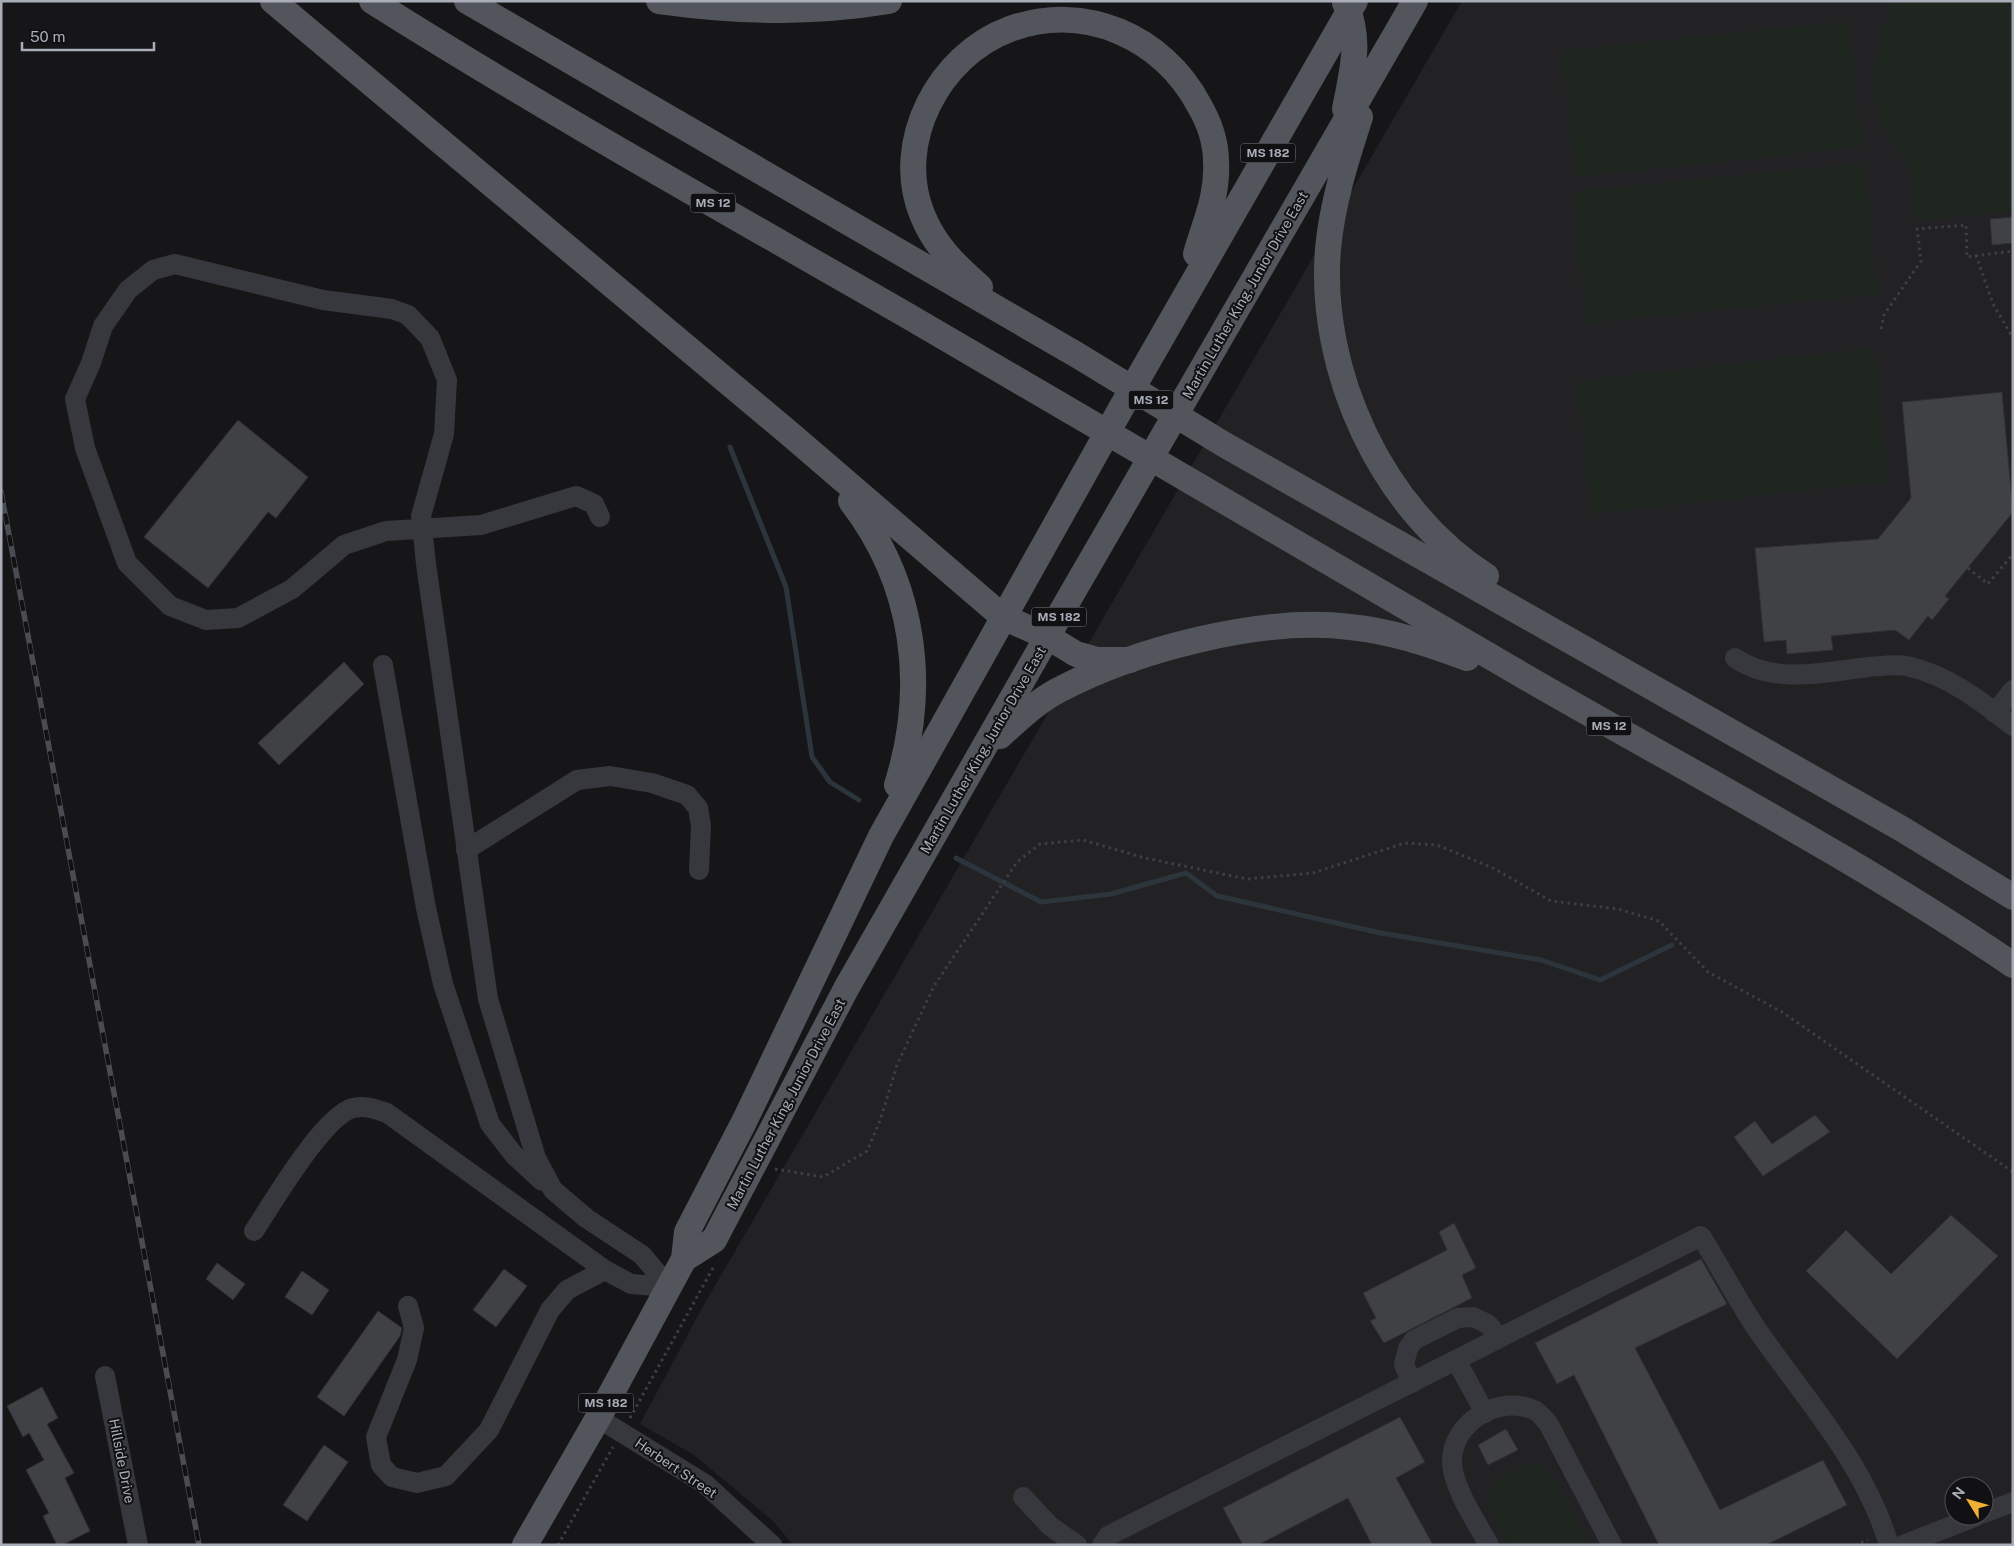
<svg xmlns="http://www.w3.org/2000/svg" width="2014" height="1546" font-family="'Public Sans',sans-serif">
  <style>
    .built { fill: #222225; fill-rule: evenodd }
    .green { fill: #1e261f }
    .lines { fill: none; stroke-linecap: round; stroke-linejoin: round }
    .stream { stroke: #2c353c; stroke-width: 5 }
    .building { fill: #404145; stroke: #303034 }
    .path { stroke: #3d3f44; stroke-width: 3; stroke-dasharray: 2.5 4; stroke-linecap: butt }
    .minor { stroke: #37383d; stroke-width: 20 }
    .major { stroke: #53555c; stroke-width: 26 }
    .rail-casing { stroke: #4a4c52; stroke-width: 5.5 }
    .rail { stroke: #111113; stroke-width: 4; stroke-dasharray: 11; stroke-linecap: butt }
    .labels { text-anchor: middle; stroke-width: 4; stroke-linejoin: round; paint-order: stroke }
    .shield { fill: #111113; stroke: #7b7e86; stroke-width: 1 }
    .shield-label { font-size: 12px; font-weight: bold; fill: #a8adb8 }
    .street-label { font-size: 14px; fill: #a8adb8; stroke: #111113 }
  </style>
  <rect width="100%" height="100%" fill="#161618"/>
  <path class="built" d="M 1462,1 L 2013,1 L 2013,1545 L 793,1545 L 773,1521 L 694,1455 L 640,1424 L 702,1308 ZM 1954,1486 L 1984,1486 L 1984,1516 L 1954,1516 Z"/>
  <g class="green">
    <path d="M 1892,1 L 2013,1 L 2013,212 L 1916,220 C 1914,205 1914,181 1909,167 C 1903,152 1888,141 1882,126 C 1865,87 1876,43 1892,7 Z"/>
    <path d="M 1849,21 L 1862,147 L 1575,177 L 1562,51 Z"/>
    <path d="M 1865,163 L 1877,294 L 1586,323 L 1573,192 Z"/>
    <path d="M 1874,348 L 1888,481 L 1591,514 L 1577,381 Z"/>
    <path d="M 1527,1465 L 1536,1465 L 1551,1473 L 1589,1545 L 1508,1545 C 1499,1526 1475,1497 1499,1479 C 1507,1473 1518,1469 1527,1465 Z"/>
  </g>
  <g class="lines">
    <g class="stream">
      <path d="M 730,447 L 786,587 L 812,757 L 830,782 L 859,800"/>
      <path d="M 956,858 L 1041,902 L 1111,894 L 1186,873 L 1217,896 L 1381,933 L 1541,960 L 1600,980 L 1672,945"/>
    </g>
  </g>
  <g class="building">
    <path d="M 2013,217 L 2013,243 L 1992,245 L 1990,219 Z"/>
    <path d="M 2002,392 L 2013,512 L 1945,596 L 1949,599 L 1932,620 L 1928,616 L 1909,640 L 1895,630 L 1831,636 L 1833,650 L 1787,654 L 1786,640 L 1764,642 L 1755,548 L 1878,539 L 1911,498 L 1902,402 Z"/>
    <path d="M 238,420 L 308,477 L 276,518 L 268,512 L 208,588 L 144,537 Z"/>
    <path d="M 344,662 L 364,684 L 279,765 L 258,743 Z"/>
    <path d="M 1815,1115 L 1830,1132 L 1763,1176 L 1734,1137 L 1755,1121 L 1772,1144 Z"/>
    <path d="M 1951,1215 L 1998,1256 L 1897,1359 L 1806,1271 L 1846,1230 L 1891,1274 Z"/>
    <path d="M 1454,1223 L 1476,1268 L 1462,1275 L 1472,1298 L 1384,1343 L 1370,1321 L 1376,1318 L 1363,1293 L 1447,1250 L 1439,1232 Z"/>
    <path d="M 1701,1259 L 1727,1304 L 1635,1348 L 1720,1510 L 1823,1460 L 1847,1505 L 1766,1545 L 1659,1545 L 1574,1375 L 1557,1384 L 1535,1343 Z"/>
    <path d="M 217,1263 L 245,1284 L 233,1300 L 206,1279 Z"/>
    <path d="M 504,1269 L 527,1286 L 496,1327 L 473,1310 Z"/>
    <path d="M 302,1271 L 329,1290 L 312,1315 L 285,1297 Z"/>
    <path d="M 378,1311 L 402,1328 L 400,1336 L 344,1416 L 317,1397 Z"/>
    <path d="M 42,1387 L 58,1418 L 47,1424 L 74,1473 L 65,1478 L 90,1531 L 62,1545 L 57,1545 L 43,1516 L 49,1513 L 26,1470 L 44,1460 L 29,1433 L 23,1437 L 7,1406 Z"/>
    <path d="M 1400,1417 L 1425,1462 L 1396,1478 L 1433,1545 L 1372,1545 L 1348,1498 L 1258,1545 L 1243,1545 L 1223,1508 Z"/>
    <path d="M 1506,1429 L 1518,1450 L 1488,1465 L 1478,1445 Z"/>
    <path d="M 324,1445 L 348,1462 L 307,1521 L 283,1505 Z"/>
  </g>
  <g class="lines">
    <g class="path">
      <path d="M 1976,255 L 1993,304 L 2013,338"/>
      <path d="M 1881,329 L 1884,315 L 1921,261 L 1917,229 L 1966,225 L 1967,257 L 2013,251"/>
      <path d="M 1968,568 L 1988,584 L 2013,554"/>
      <path d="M 775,1169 L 823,1177 L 867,1151 L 880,1121 L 897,1065 L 934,986 L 1017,862 L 1040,844 L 1083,840 L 1145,858 L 1247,879 L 1313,873 L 1405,843 L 1437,845 L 1493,868 L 1551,901 L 1618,909 L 1659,921 L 1708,972 L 1782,1012 L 2013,1172"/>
      <path d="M 630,1418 L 714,1266"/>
      <path d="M 558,1545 L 613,1447"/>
      <path d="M 1855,1545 L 1868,1540"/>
    </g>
    <g class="minor">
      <path d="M 600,517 L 594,504 L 576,496 L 481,525 L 386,531 L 344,545 L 292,589 L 238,618 L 206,620 L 170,606 L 127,563 L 85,448 L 75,399 L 91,363 L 103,326 L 128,290 L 153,270 L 175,264 L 323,300 L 392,309 L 408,315 L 430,338 L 447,380 L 444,434 L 421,516 L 426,564 L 488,999 L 536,1158 L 553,1190 L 586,1218 L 642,1255 L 669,1287"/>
      <path d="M 1735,658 C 1774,685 1825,672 1869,667 C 1881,666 1895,664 1907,666 C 1948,675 1981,701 2013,726"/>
      <path d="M 383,665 L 426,908 L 443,984 L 490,1124 L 514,1155 L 542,1181"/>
      <path d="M 1995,713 L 2013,690"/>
      <path d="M 466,850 L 577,780 L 610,776 L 652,783 L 687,795 L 698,808 L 701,826 L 699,870"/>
      <path d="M 254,1231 C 272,1204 323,1116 353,1108 C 366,1105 375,1109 387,1113 L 605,1270 L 631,1284 L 669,1287"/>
      <path d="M 408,1306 L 414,1328 L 407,1360 L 376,1437 L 381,1465 L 392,1477 L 417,1483 L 446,1476 L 489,1430 L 550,1310 L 567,1290 L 605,1270"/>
      <path d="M 1456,1360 L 1485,1413"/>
      <path d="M 105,1376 L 138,1545"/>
      <path d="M 1412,1383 L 1404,1364 L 1408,1348 L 1414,1340 L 1458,1318 L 1473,1317 L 1488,1324 L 1499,1338"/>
      <path d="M 598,1418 L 705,1484 L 772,1545"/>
      <path d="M 1023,1497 L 1050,1526 L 1077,1545"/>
      <path d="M 1984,1513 L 2013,1502"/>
      <path d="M 1102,1545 L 1108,1536 L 1701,1236 C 1720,1267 1737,1299 1756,1328 C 1804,1398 1864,1461 1889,1545"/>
      <path d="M 1489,1545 C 1477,1523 1451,1485 1452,1460 C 1453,1422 1499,1394 1534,1410 C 1539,1412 1544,1419 1548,1423 L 1612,1545"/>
      <path d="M 1903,1545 L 1977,1516"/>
    </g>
    <g class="major">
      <path d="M 273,1 L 790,434 L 1003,617 L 1048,637 L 1076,654 L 1097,660 L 1130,660"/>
      <path d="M 372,1 C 548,112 729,213 908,316 C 1115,436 1320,558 1527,678 C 1690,772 1857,859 2013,965"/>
      <path d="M 467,1 L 1077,355 L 1225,445 L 1902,829 L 2013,897"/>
      <path d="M 659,1 C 740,12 809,14 889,1"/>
      <path d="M 1345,3 C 1362,39 1352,72 1345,109"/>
      <path d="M 1360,117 C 1346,160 1332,204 1328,249 C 1318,371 1382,510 1486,576"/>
      <path d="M 980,287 C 955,265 934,245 922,214 C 893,142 939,55 1010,29 C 1085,2 1163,37 1199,105 C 1209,122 1216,143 1216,162 C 1218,196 1205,222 1196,254"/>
      <path d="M 851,501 C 915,584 928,686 897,785"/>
      <path d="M 1000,736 C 1018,720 1035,703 1057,691 C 1134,650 1262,616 1350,627 C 1391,631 1429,644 1467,658"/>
      <path d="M 684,1259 L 714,1240 L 847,987 L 1070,597 L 1415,1"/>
      <path d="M 525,1545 L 598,1418 L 684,1259 L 687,1232 L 744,1122 L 881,836 L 1120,410 L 1355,1"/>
    </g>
    <defs>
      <path id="rail" d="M 1,492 L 199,1545"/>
    </defs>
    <use href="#rail" class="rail-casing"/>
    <use href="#rail" class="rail"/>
  </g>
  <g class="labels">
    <g class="shield">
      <rect x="1240.5" y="143.5" width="55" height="19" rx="4"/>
      <rect x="690.5" y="193.5" width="45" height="19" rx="4"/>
      <rect x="1128.5" y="390.5" width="45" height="19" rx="4"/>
      <rect x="1031.5" y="607.5" width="55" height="19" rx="4"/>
      <rect x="1586.5" y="716.5" width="45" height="19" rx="4"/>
      <rect x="578.5" y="1393.5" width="55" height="19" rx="4"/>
    </g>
    <g class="shield-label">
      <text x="1268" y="157">MS 182</text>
      <text x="713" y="207">MS 12</text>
      <text x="1151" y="404">MS 12</text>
      <text x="1059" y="621">MS 182</text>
      <text x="1609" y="730">MS 12</text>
      <text x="606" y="1407">MS 182</text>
    </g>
    <g class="street-label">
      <text transform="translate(1245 295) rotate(-60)" y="5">Martin Luther King, Junior Drive East</text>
      <text transform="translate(983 750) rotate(-60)" y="5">Martin Luther King, Junior Drive East</text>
      <text transform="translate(786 1104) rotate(-62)" y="5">Martin Luther King, Junior Drive East</text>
      <text transform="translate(122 1461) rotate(79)" y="5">Hillside Drive</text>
      <text transform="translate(676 1468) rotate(34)" y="5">Herbert Street</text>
    </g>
  </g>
  <rect width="2014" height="1546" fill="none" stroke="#a8adb8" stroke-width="5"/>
  <g transform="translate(1969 1501) rotate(307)"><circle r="24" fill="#111113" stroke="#4d4f55"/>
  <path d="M0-4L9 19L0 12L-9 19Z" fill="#f2b134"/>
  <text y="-8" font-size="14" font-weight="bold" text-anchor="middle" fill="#a8adb8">N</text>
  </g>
  <path d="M22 42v8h132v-8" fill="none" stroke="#a8adb8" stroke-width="2.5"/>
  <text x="30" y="42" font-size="15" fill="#a8adb8" stroke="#111113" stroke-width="4" paint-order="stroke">50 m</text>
</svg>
